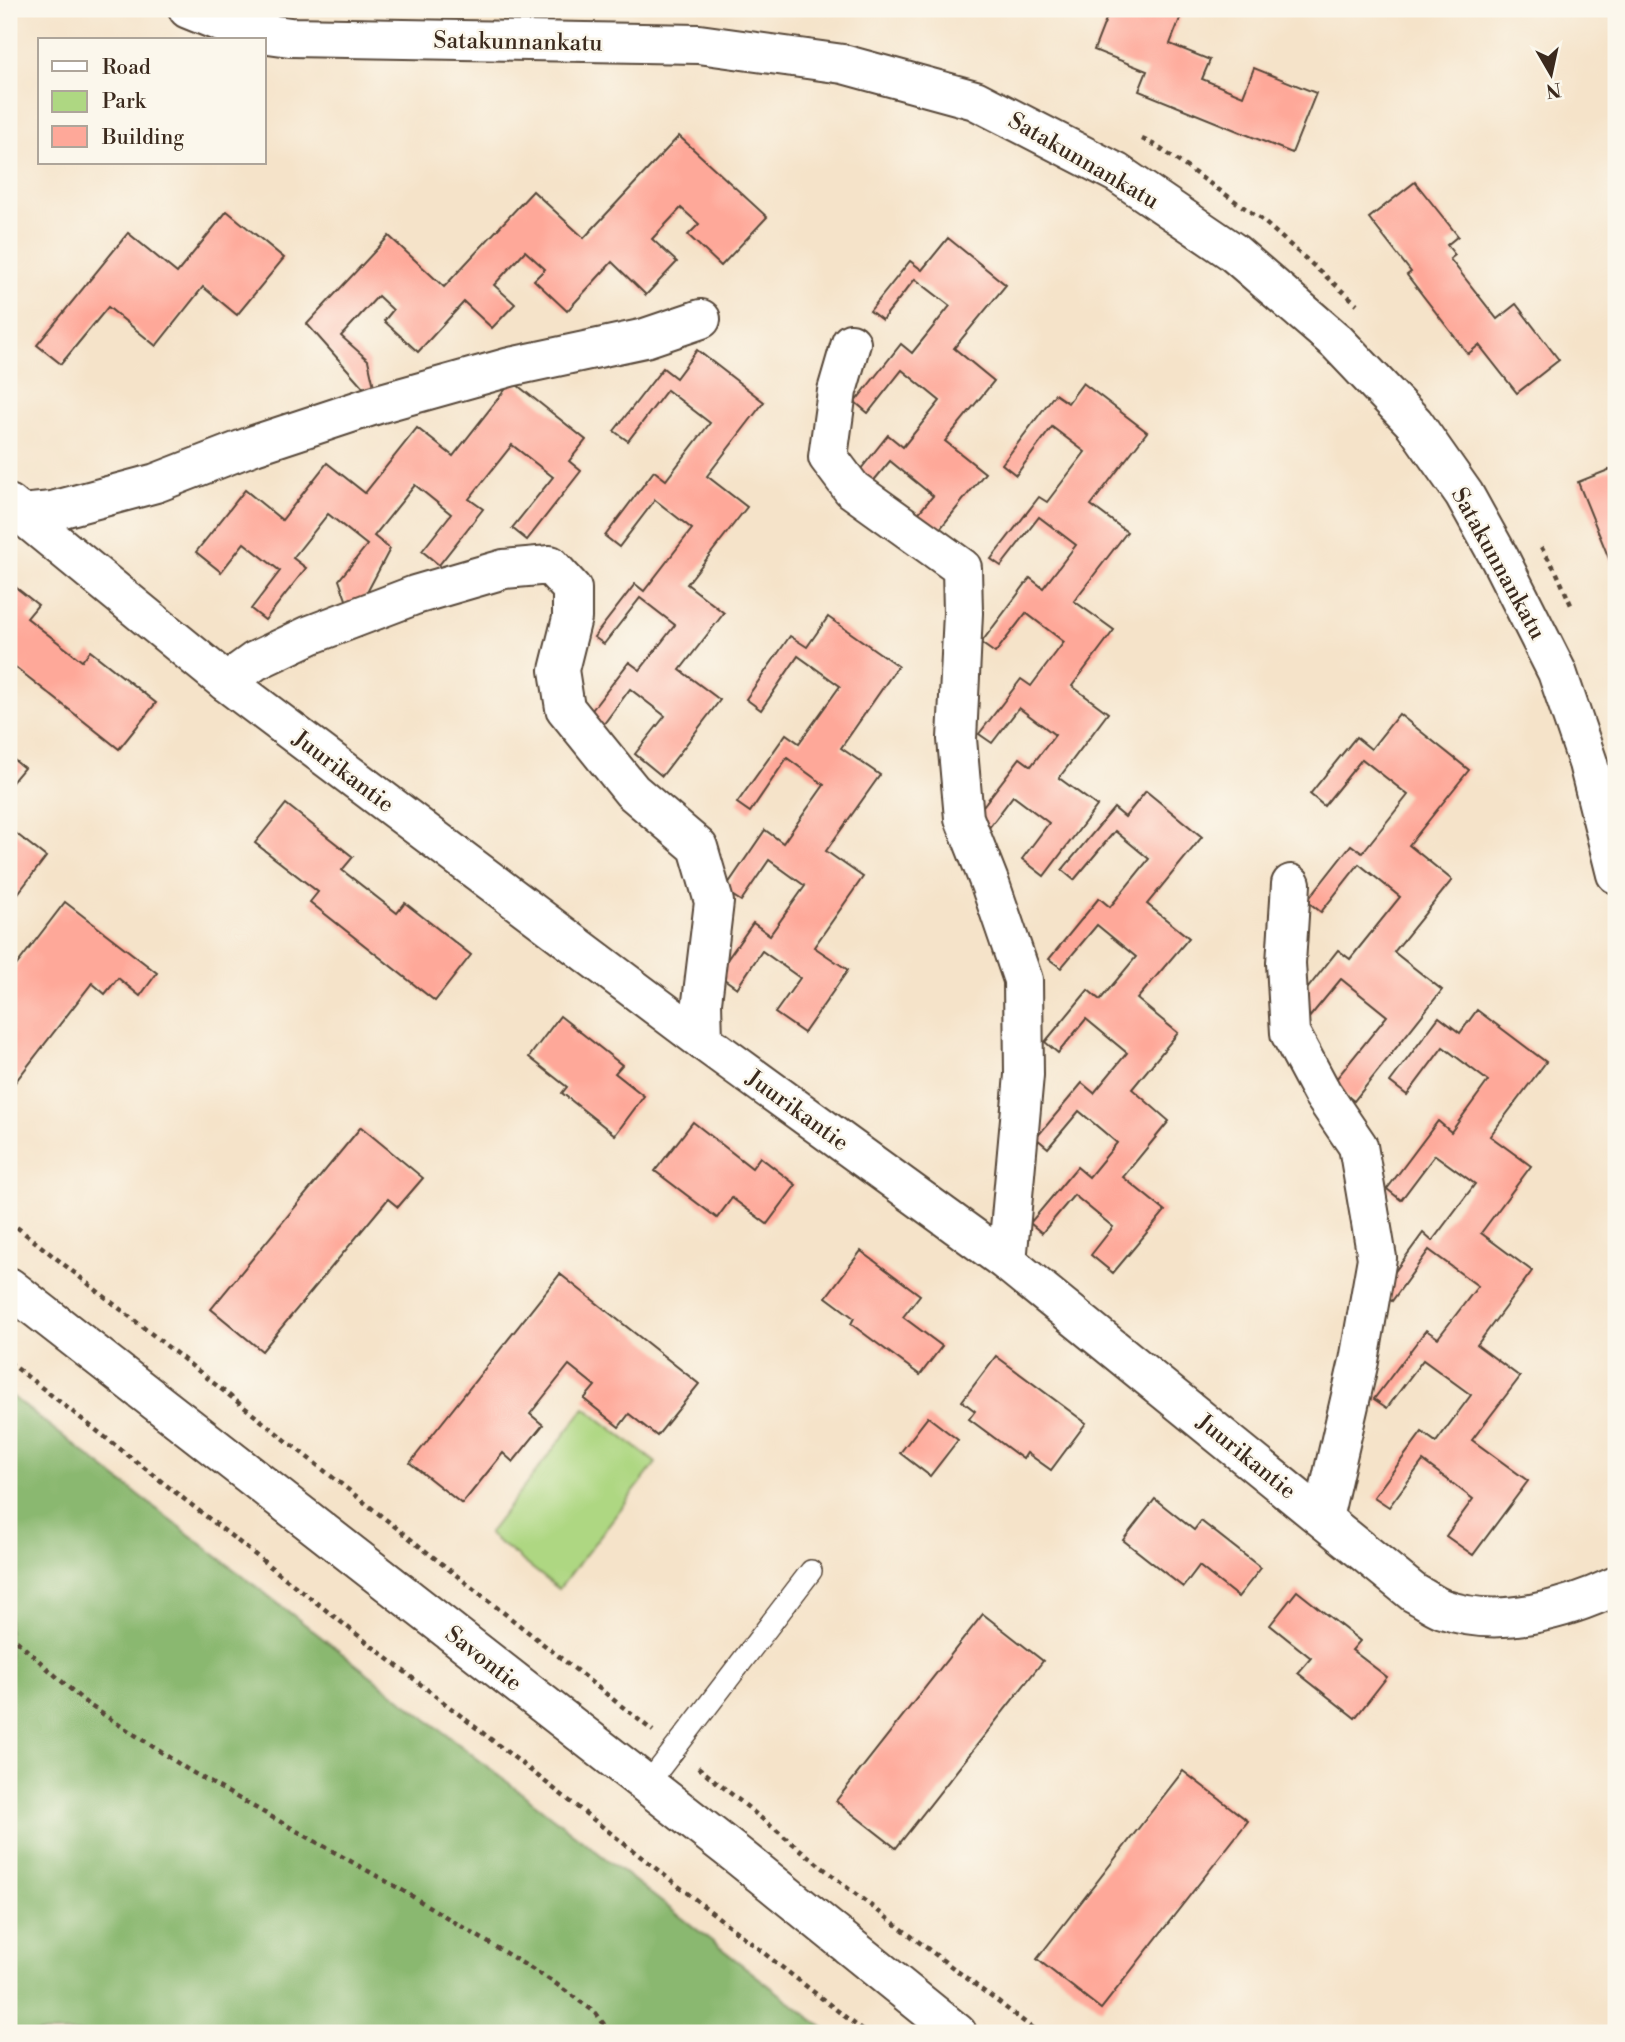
<svg xmlns="http://www.w3.org/2000/svg" width="1625" height="2042" font-family="'Libre Bodoni',serif">
  <style>
    .green { fill: #aed782; stroke: #748050; stroke-width: 2 }
    .forest { fill: #8ab870; stroke: #627147; stroke-width: 2 }
    .building { fill: #fea899 }
    .lines { fill: none; stroke-linecap: round; stroke-linejoin: round }
    .service-casing { stroke: #574638; stroke-width: 24 }
    .minor-casing { stroke: #574638; stroke-width: 42 }
    .tertiary-casing { stroke: #574638; stroke-width: 42 }
    .path { stroke: #574638; stroke-width: 4.5; stroke-dasharray: 5 5; stroke-linecap: butt }
    .service { stroke: #fff; stroke-width: 21 }
    .minor { stroke: #fff; stroke-width: 38 }
    .tertiary { stroke: #fff; stroke-width: 38 }
    .labels { text-anchor: middle; stroke-width: 5; stroke-linejoin: round; paint-order: stroke }
    .street-label { font-size: 23px; fill: #3b2a1e; stroke: #fbf7ec }
  </style>
  <rect width="100%" height="100%" fill="#fbf7ec"/>
  <filter id="ink" filterUnits="userSpaceOnUse"><feTurbulence type="fractalNoise" baseFrequency=".0143" numOctaves="2"/><feDisplacementMap in="SourceGraphic" scale="14" xChannelSelector="R" yChannelSelector="G"/><feConvolveMatrix kernelMatrix="1 2 1 2 8 2 1 2 1" color-interpolation-filters="sRGB"/></filter>
  <filter id="wash" filterUnits="userSpaceOnUse"><feTurbulence type="fractalNoise" baseFrequency=".00686" numOctaves="4" result="noise"/><feDisplacementMap in="SourceGraphic" scale="28" xChannelSelector="R" yChannelSelector="G"/><feGaussianBlur stdDeviation="1.57" result="paint"/><feColorMatrix in="noise" values="0 0 0 0 0 0 0 0 0 0 0 0 0 0 0 0 0 1.4 0 .05"/><feComposite in="paint" operator="in"/></filter>
  <g filter="url(#wash)">
    <rect width="100%" height="100%" fill="#f5e3c9"/>
    <path class="green" d="M 585,1408 L 656,1463 L 559,1589 L 488,1534 Z"/>
    <path class="forest" d="M 9,1394 L 19,1402 L 830,2033 L 9,2033 Z"/>
    <g id="blocks">
      <g class="building">
        <path d="M 1110,9 L 1164,9 L 1181,16 L 1170,44 L 1210,60 L 1202,79 L 1243,96 L 1254,68 L 1316,93 L 1292,153 L 1139,91 L 1147,71 L 1094,50 Z"/>
        <path d="M 679,136 L 767,217 L 721,266 L 688,235 L 699,224 L 681,208 L 652,239 L 677,262 L 646,295 L 612,262 L 567,311 L 534,280 L 545,269 L 525,251 L 494,285 L 515,304 L 492,328 L 464,302 L 418,352 L 384,321 L 393,310 L 378,296 L 341,336 L 368,360 L 378,404 L 307,324 L 389,236 L 444,287 L 533,191 L 584,238 Z"/>
        <path d="M 1415,182 L 1458,236 L 1447,245 L 1455,255 L 1450,259 L 1497,319 L 1516,304 L 1559,360 L 1517,393 L 1479,345 L 1468,354 L 1407,275 L 1411,272 L 1369,218 Z"/>
        <path d="M 227,211 L 284,258 L 237,315 L 203,287 L 156,346 L 108,307 L 61,364 L 37,345 L 128,233 L 177,273 Z"/>
        <path d="M 948,238 L 1006,285 L 954,348 L 994,381 L 945,441 L 985,473 L 935,535 L 914,518 L 933,496 L 890,461 L 866,490 L 853,479 L 888,435 L 903,447 L 940,401 L 902,370 L 868,413 L 855,402 L 901,344 L 912,353 L 950,306 L 915,279 L 882,320 L 870,311 L 910,261 L 922,270 Z"/>
        <path d="M 697,350 L 764,402 L 707,476 L 747,507 L 687,584 L 724,613 L 680,670 L 720,700 L 662,776 L 635,754 L 665,716 L 630,689 L 600,729 L 586,718 L 629,662 L 640,670 L 675,625 L 640,598 L 604,644 L 594,637 L 635,584 L 644,591 L 692,529 L 655,500 L 619,547 L 605,536 L 654,471 L 666,480 L 710,423 L 667,390 L 628,441 L 614,431 L 663,368 L 676,378 Z"/>
        <path d="M 512,381 L 586,440 L 569,461 L 581,471 L 527,540 L 512,528 L 553,477 L 512,445 L 469,499 L 483,509 L 439,565 L 422,551 L 451,514 L 415,485 L 374,536 L 390,549 L 353,619 L 339,580 L 367,545 L 328,514 L 293,558 L 306,568 L 265,620 L 251,609 L 280,571 L 244,543 L 221,572 L 196,552 L 245,490 L 282,520 L 327,463 L 365,493 L 417,428 L 453,456 Z"/>
        <path d="M 1083,383 L 1147,432 L 1091,505 L 1127,532 L 1074,601 L 1114,630 L 1072,686 L 1108,713 L 1059,778 L 1097,806 L 1044,876 L 1022,859 L 1049,823 L 1013,796 L 988,829 L 974,818 L 1020,758 L 1031,766 L 1055,735 L 1019,708 L 992,743 L 979,734 L 1021,679 L 1031,686 L 1064,642 L 1026,613 L 995,653 L 981,643 L 1030,578 L 1043,588 L 1076,545 L 1039,517 L 1001,566 L 991,559 L 1039,497 L 1047,502 L 1085,452 L 1052,427 L 1016,475 L 1002,464 L 1055,394 L 1068,403 Z"/>
        <path d="M 1616,467 L 1616,576 L 1578,482 Z"/>
        <path d="M 9,582 L 38,605 L 27,618 L 82,661 L 90,651 L 156,703 L 119,749 L 9,662 Z"/>
        <path d="M 828,617 L 898,666 L 841,748 L 880,775 L 826,851 L 863,877 L 814,947 L 848,970 L 804,1033 L 775,1013 L 800,978 L 762,951 L 737,988 L 717,974 L 753,923 L 770,935 L 805,886 L 769,860 L 741,901 L 724,890 L 765,830 L 783,843 L 824,785 L 787,758 L 750,812 L 737,803 L 786,734 L 799,743 L 840,686 L 798,656 L 761,710 L 746,699 L 790,636 L 807,647 Z"/>
        <path d="M 1399,714 L 1469,770 L 1409,845 L 1452,880 L 1394,952 L 1442,990 L 1354,1101 L 1332,1084 L 1387,1016 L 1341,979 L 1308,1019 L 1293,1007 L 1338,950 L 1350,959 L 1400,897 L 1359,864 L 1321,912 L 1307,901 L 1351,845 L 1362,853 L 1408,795 L 1362,759 L 1324,806 L 1310,794 L 1356,737 L 1371,749 Z"/>
        <path d="M 9,756 L 24,768 L 9,786 Z"/>
        <path d="M 1146,791 L 1202,837 L 1147,904 L 1189,938 L 1137,999 L 1178,1033 L 1132,1089 L 1169,1121 L 1123,1177 L 1165,1211 L 1113,1273 L 1091,1255 L 1113,1227 L 1074,1195 L 1042,1233 L 1030,1223 L 1077,1167 L 1089,1177 L 1117,1143 L 1079,1111 L 1048,1148 L 1036,1138 L 1082,1083 L 1094,1093 L 1127,1053 L 1086,1019 L 1058,1053 L 1045,1042 L 1088,990 L 1100,1000 L 1136,957 L 1097,925 L 1061,968 L 1049,959 L 1099,898 L 1110,907 L 1149,859 L 1115,831 L 1074,880 L 1062,870 L 1114,808 L 1125,817 Z"/>
        <path d="M 286,804 L 353,857 L 342,870 L 397,913 L 405,903 L 471,955 L 435,1001 L 310,902 L 318,892 L 255,843 Z"/>
        <path d="M 9,828 L 46,857 L 9,905 Z"/>
        <path d="M 65,902 L 157,973 L 140,996 L 118,978 L 105,994 L 92,983 L 9,1090 L 9,975 Z"/>
        <path d="M 1477,1010 L 1546,1062 L 1490,1136 L 1531,1166 L 1481,1233 L 1532,1271 L 1477,1345 L 1520,1377 L 1472,1440 L 1528,1481 L 1473,1555 L 1446,1536 L 1473,1499 L 1423,1461 L 1389,1507 L 1374,1497 L 1422,1432 L 1436,1442 L 1471,1395 L 1423,1360 L 1387,1408 L 1374,1399 L 1426,1330 L 1438,1338 L 1478,1286 L 1429,1250 L 1392,1301 L 1380,1292 L 1423,1233 L 1432,1241 L 1475,1184 L 1435,1155 L 1401,1200 L 1387,1189 L 1438,1121 L 1451,1132 L 1488,1081 L 1443,1047 L 1407,1095 L 1390,1082 L 1439,1017 L 1460,1033 Z"/>
        <path d="M 560,1016 L 622,1065 L 615,1073 L 644,1096 L 615,1135 L 562,1093 L 567,1087 L 529,1057 Z"/>
        <path d="M 693,1122 L 752,1168 L 760,1157 L 796,1185 L 767,1224 L 732,1198 L 717,1218 L 655,1171 Z"/>
        <path d="M 361,1127 L 423,1178 L 398,1207 L 388,1199 L 262,1351 L 211,1309 Z"/>
        <path d="M 861,1251 L 920,1295 L 903,1317 L 942,1346 L 920,1375 L 851,1324 L 854,1318 L 826,1297 Z"/>
        <path d="M 560,1274 L 699,1384 L 657,1436 L 629,1414 L 619,1427 L 584,1399 L 595,1386 L 569,1365 L 530,1414 L 543,1425 L 513,1462 L 503,1453 L 462,1504 L 410,1463 Z"/>
        <path d="M 996,1356 L 1086,1423 L 1051,1470 L 1027,1453 L 1023,1459 L 969,1419 L 975,1411 L 962,1401 Z"/>
        <path d="M 928,1417 L 958,1440 L 930,1476 L 900,1453 Z"/>
        <path d="M 1155,1499 L 1194,1530 L 1201,1521 L 1261,1568 L 1238,1597 L 1199,1566 L 1183,1587 L 1123,1540 Z"/>
        <path d="M 1297,1591 L 1360,1641 L 1352,1650 L 1387,1677 L 1355,1718 L 1298,1673 L 1311,1658 L 1270,1625 Z"/>
        <path d="M 983,1614 L 1043,1661 L 896,1848 L 836,1801 Z"/>
        <path d="M 1183,1771 L 1248,1821 L 1101,2009 L 1037,1959 Z"/>
      </g>
    </g>
  </g>
  <g filter="url(#ink)">
    <use href="#blocks" fill-opacity="0" stroke="#574638" stroke-width="2"/>
    <g class="lines">
      <defs>
        <path id="service" d="M 647,1785 L 811,1571"/>
        <g id="minor">
          <path d="M 188,9 L 240,30 L 290,37 L 699,44 L 843,64 L 975,100 L 1117,173 L 1233,252 L 1337,342 L 1414,423 L 1464,494 L 1500,559 L 1557,672 L 1588,763 L 1616,874"/>
          <path d="M 851,343 L 837,391 L 828,457 L 852,489 L 962,568 L 963,613 L 957,739 L 964,818 L 990,884 L 1023,980 L 1024,1075 L 1007,1262"/>
          <path d="M 9,504 L 226,682 L 703,1041 L 1007,1262 L 1414,1593 C 1424,1598 1433,1605 1443,1609 C 1499,1629 1565,1610 1616,1586"/>
          <path d="M 21,514 L 52,511 L 156,483 L 254,445 L 378,404 L 510,367 L 645,338 L 701,319"/>
          <path d="M 226,682 L 255,661 L 310,635 L 415,595 L 504,569 L 550,565 L 572,589 L 572,618 L 559,670 L 565,708 L 632,791 L 698,847 L 714,902 L 702,1002 L 703,1041"/>
          <path d="M 1291,884 L 1286,963 L 1290,1033 L 1322,1093 L 1358,1146 L 1377,1258 L 1359,1361 L 1323,1518"/>
        </g>
        <path id="tertiary" d="M 9,1287 L 737,1855 L 957,2033"/>
      </defs>
      <use href="#service" class="service-casing"/>
      <use href="#minor" class="minor-casing"/>
      <use href="#tertiary" class="tertiary-casing"/>
      <g class="path">
        <path d="M 1142,139 L 1155,145 L 1262,220 L 1357,304"/>
        <path d="M 1541,547 L 1556,571 L 1572,607"/>
        <path d="M 9,1221 L 653,1731"/>
        <path d="M 9,1362 L 866,2033"/>
        <path d="M 9,1634 L 86,1703 L 190,1771 L 400,1889 L 555,1983 L 596,2013 L 610,2033"/>
        <path d="M 698,1767 L 849,1889 L 1039,2033"/>
      </g>
      <use href="#service" class="service"/>
      <use href="#minor" class="minor"/>
      <use href="#tertiary" class="tertiary"/>
    </g>
  </g>
  <g class="labels">
    <g class="street-label">
      <text transform="translate(518 41) rotate(1)" y="8">Satakunnankatu</text>
      <text transform="translate(1084 160) rotate(30)" y="8">Satakunnankatu</text>
      <text transform="translate(1499 563) rotate(61)" y="8">Satakunnankatu</text>
      <text transform="translate(344 771) rotate(37)" y="8">Juurikantie</text>
      <text transform="translate(798 1110) rotate(36)" y="8">Juurikantie</text>
      <text transform="translate(1247 1456) rotate(39)" y="8">Juurikantie</text>
      <text transform="translate(484 1658) rotate(38)" y="8">Savontie</text>
    </g>
  </g>
  <rect width="1625" height="2042" fill="none" stroke="#fbf7ec" stroke-width="35"/>
  <rect x="38" y="38" width="228" height="126" fill="#fbf7ec" stroke="#aea59a" stroke-width="2"/>
  <rect x="52" y="61" width="35" height="10" fill="#ffffff" stroke="#aea59a" stroke-width="2"/>
  <text x="102" y="74" font-size="21" fill="#3b2a1e">Road</text>
  <rect x="52" y="91" width="35" height="21" fill="#aed782" stroke="#aea59a" stroke-width="2"/>
  <text x="102" y="108" font-size="21" fill="#3b2a1e">Park</text>
  <rect x="52" y="126" width="35" height="21" fill="#fea899" stroke="#aea59a" stroke-width="2"/>
  <text x="102" y="144" font-size="21" fill="#3b2a1e">Building</text>
  <g transform="translate(1551 74) rotate(171)" stroke="#fbf7ec" stroke-width="5" paint-order="stroke">
  <path d="M0-5L12 26L0 18L-12 26Z" fill="#3b2a1e"/>
  <text y="-10" font-size="19" font-weight="bold" text-anchor="middle" fill="#3b2a1e">N</text>
  </g>
</svg>
